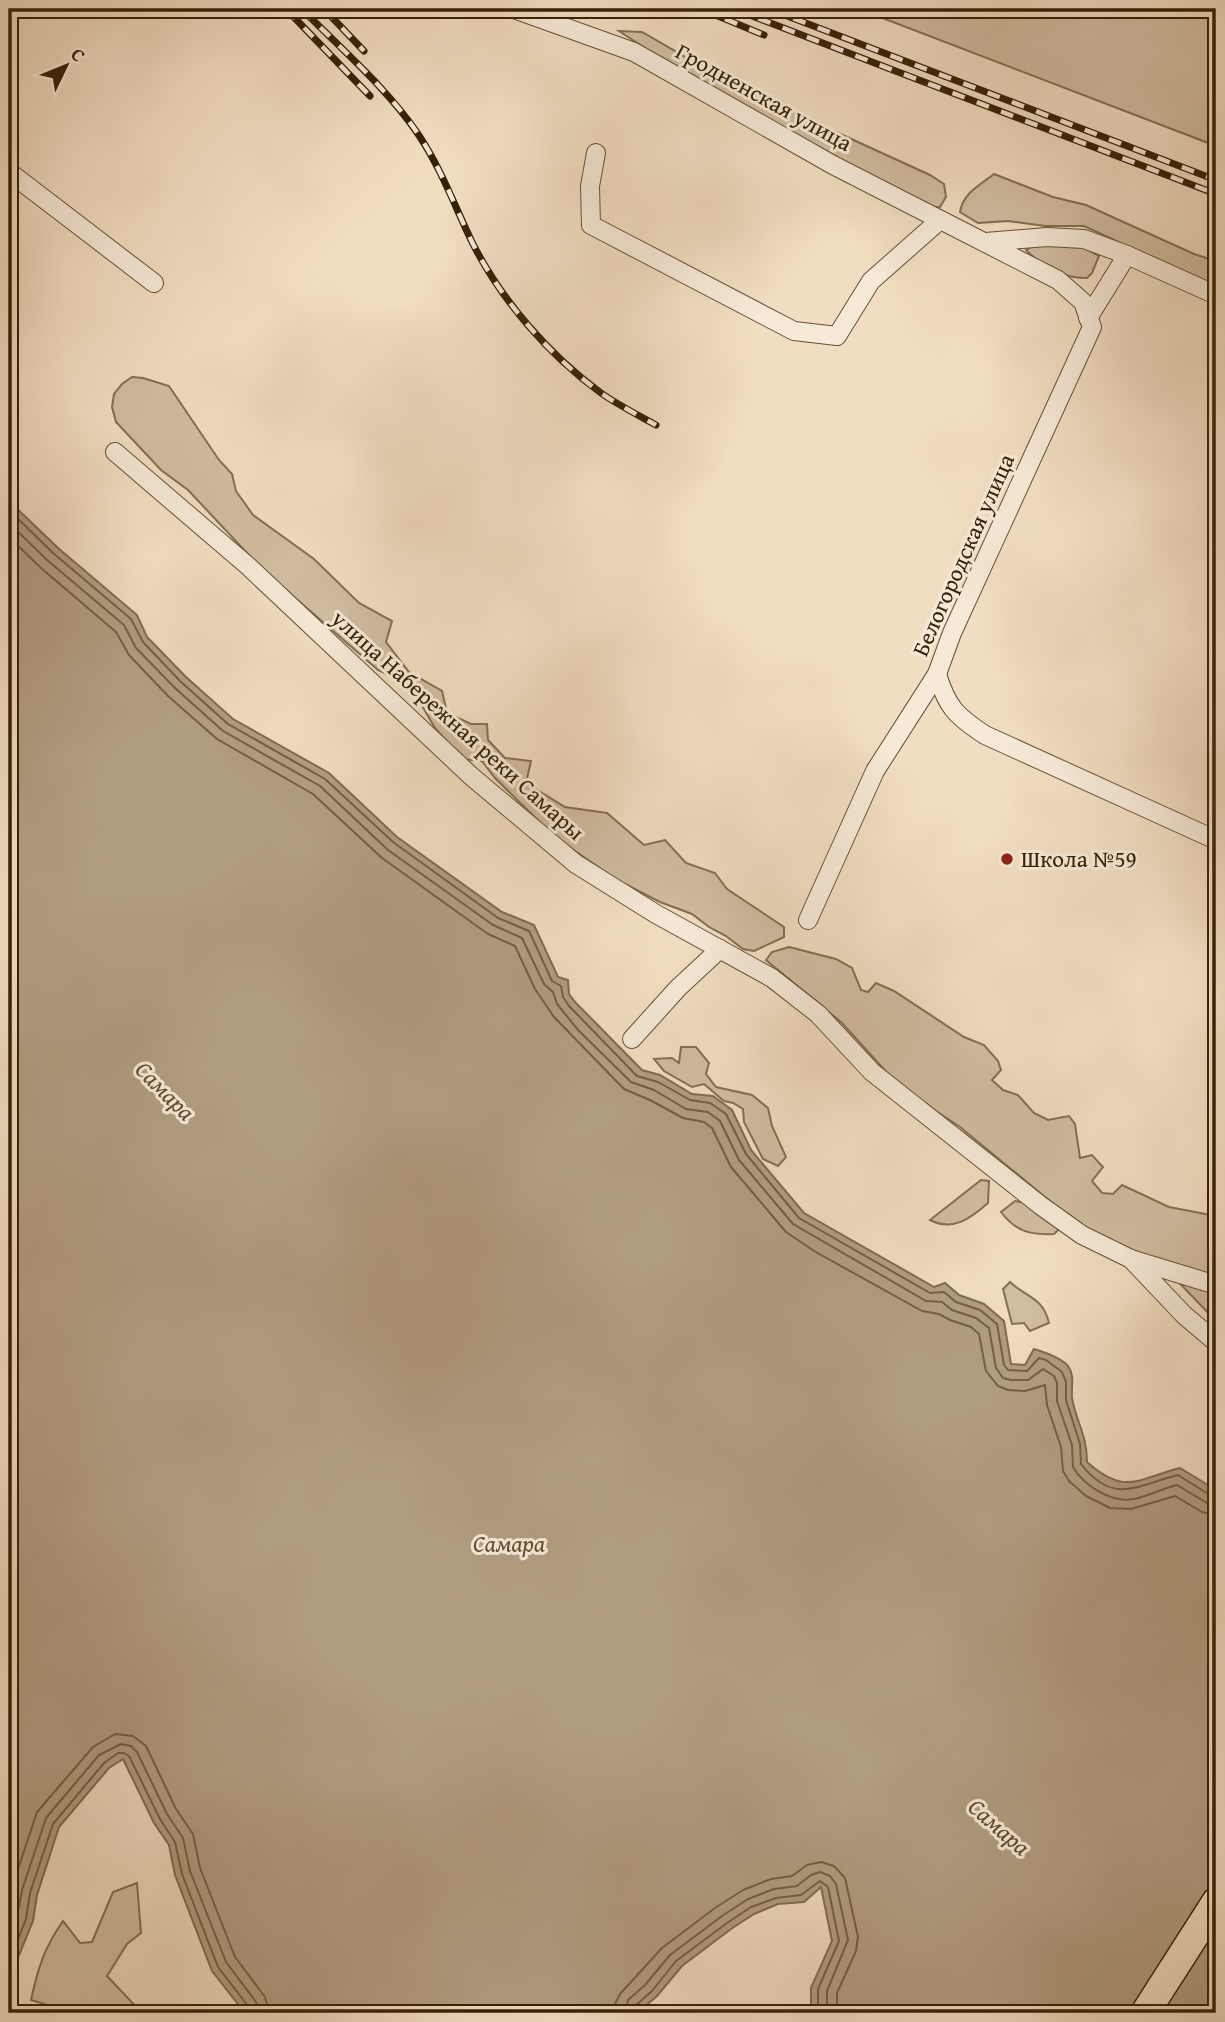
<svg xmlns="http://www.w3.org/2000/svg" width="1225" height="2022" font-family="'Gentium Book Plus',serif">
  <style>
    .green { fill: #d1bda1; stroke: #836f52; stroke-width: 2 }
    .water { fill: #b19d81; stroke: #7f6b4f; stroke-width: 2 }
    .lines { fill: none; stroke-linecap: round; stroke-linejoin: round }
    .shore { stroke: #735f42; stroke-width: 2 }
    .minor-casing { stroke: #645033; stroke-width: 20 }
    .primary-casing { stroke: #352104; stroke-width: 31 }
    .minor { stroke: #f6e9d7; stroke-width: 18 }
    .primary { stroke: #f1ddc1; stroke-width: 28 }
    .rail-casing { stroke: #352104; stroke-width: 7 }
    .rail { stroke: #f6e9d7; stroke-width: 4.5; stroke-dasharray: 13; stroke-linecap: butt }
    .poi-dot { fill: #8f2418; stroke: #f6e9d7; stroke-width: 2.5 }
    .labels { text-anchor: middle; stroke-width: 6; stroke-linejoin: round; paint-order: stroke }
    .street-label { font-size: 23px; fill: #352104; stroke: #f6e9d7 }
    .poi-label { font-size: 23px; fill: #352104; stroke: #f6e9d7; text-anchor: start }
    .water-label { font-size: 24px; font-style: italic; fill: #604c30; stroke: #f6e9d7 }
  </style>
  <rect width="100%" height="100%" fill="#f1ddc1"/>
  <filter id="stains"><feTurbulence type="fractalNoise" baseFrequency=".00286" numOctaves="4"/><feColorMatrix values="0 0 0 0 .2 0 0 0 0 .09 0 0 0 0 .02 0 0 0 .5 -.17"/></filter>
  <radialGradient id="worn" r=".72"><stop offset=".6" stop-color="#630" stop-opacity="0"/><stop offset="1" stop-color="#630" stop-opacity=".3"/></radialGradient>
  <g class="green">
    <path d="M 859,9 L 1216,9 L 1216,146 Z"/>
    <path d="M 619,31 L 642,32 L 696,63 L 788,110 L 930,175 L 944,184 L 946,197 L 940,207 L 929,207 L 802,139 L 657,56 Z"/>
    <path d="M 994,174 L 1053,197 L 1086,205 L 1194,254 L 1216,261 L 1216,287 L 1084,226 L 1045,226 L 1008,221 L 978,223 L 960,212 C 963,193 980,185 994,174 Z"/>
    <path d="M 1035,245 L 1083,247 L 1099,256 L 1092,273 L 1087,278 C 1064,279 1042,266 1026,250 Z"/>
    <path d="M 132,377 L 143,378 L 169,386 L 219,460 L 232,474 L 236,491 L 253,515 L 314,559 L 359,603 L 392,621 L 386,642 L 409,672 L 442,691 L 447,713 L 471,724 L 487,724 L 488,740 L 505,758 L 531,761 L 526,783 L 565,807 L 607,813 L 644,845 L 665,840 L 686,863 L 715,873 L 727,889 L 784,927 L 784,937 L 754,951 L 743,949 L 726,936 L 709,927 L 692,914 L 660,902 L 619,881 L 556,838 L 495,778 L 482,761 L 462,759 L 435,728 L 421,704 L 397,679 L 378,670 L 263,570 L 188,490 L 161,470 L 116,422 L 112,407 L 114,394 L 122,384 Z"/>
    <path d="M 789,947 L 836,959 L 852,968 L 861,990 L 868,992 L 876,983 L 894,991 L 964,1037 L 984,1045 L 998,1061 L 1001,1070 L 992,1080 L 1003,1090 L 1018,1095 L 1034,1113 L 1048,1120 L 1069,1116 L 1075,1124 L 1080,1158 L 1092,1155 L 1103,1167 L 1092,1181 L 1102,1193 L 1113,1194 L 1122,1185 L 1169,1207 L 1216,1216 L 1216,1278 L 1127,1249 L 1079,1225 L 960,1127 L 900,1087 L 842,1023 L 766,960 L 772,952 Z"/>
    <path d="M 681,1047 L 696,1047 L 709,1063 L 706,1074 L 716,1087 L 752,1095 L 768,1108 L 772,1126 L 786,1157 L 778,1166 L 763,1159 L 744,1122 L 743,1109 L 733,1103 L 724,1101 L 704,1084 L 692,1087 L 664,1071 L 654,1059 L 672,1058 L 679,1063 Z"/>
    <path d="M 981,1180 L 989,1181 L 988,1203 C 971,1218 953,1232 930,1220 Z"/>
    <path d="M 1015,1201 L 1026,1203 L 1059,1229 L 1054,1234 C 1031,1235 1016,1232 1001,1212 Z"/>
    <path d="M 1163,1266 L 1216,1285 L 1216,1321 Z"/>
    <path d="M 1010,1282 C 1027,1298 1043,1297 1049,1323 L 1030,1331 L 1024,1323 L 1012,1324 L 1003,1289 Z"/>
    <path d="M 137,1883 L 141,1933 L 127,1944 L 107,1976 L 142,2013 L 68,2013 L 64,2010 L 31,2000 C 38,1968 44,1948 63,1921 L 80,1943 L 92,1942 L 113,1892 Z"/>
  </g>
  <path class="water" d="M 9,501 L 58,548 L 137,615 L 147,637 L 186,677 L 233,719 L 329,773 L 397,837 L 502,912 L 534,925 L 558,977 L 568,980 L 569,994 L 575,1002 L 642,1070 L 660,1075 L 692,1094 L 713,1096 L 732,1110 L 751,1150 L 804,1213 L 934,1287 L 945,1283 L 959,1295 L 984,1304 L 1004,1321 L 1011,1364 L 1025,1365 L 1034,1349 C 1044,1352 1060,1357 1068,1366 C 1075,1375 1071,1387 1072,1398 C 1076,1422 1087,1434 1087,1462 C 1125,1496 1137,1479 1180,1468 L 1216,1490 L 1216,2013 L 811,2013 L 811,1988 L 832,1941 L 821,1887 L 804,1902 L 778,1904 L 754,1914 L 731,1929 L 682,1966 L 657,1996 L 637,2013 L 245,2013 L 212,1971 L 175,1875 L 169,1845 L 154,1823 L 123,1759 L 109,1768 L 59,1827 L 37,1895 L 33,1921 L 15,1965 L 9,1994 Z"/>
  <g class="lines">
    <g class="shore">
      <path d="M 9,510 L 53,553 L 131,619 L 143,642 L 181,682 L 228,724 L 325,779 L 393,842 L 498,918 L 529,931 L 552,981 L 561,986 L 563,997 L 569,1006 L 637,1076 L 658,1082 L 690,1100 L 710,1103 L 726,1114 L 746,1154 L 799,1218 L 930,1293 L 944,1292 L 956,1302 L 980,1310 L 997,1324 L 1004,1365 L 1008,1370 L 1027,1371 L 1039,1358 L 1046,1360 L 1062,1372 L 1066,1382 L 1066,1400 L 1080,1444 L 1081,1464 C 1114,1506 1137,1485 1178,1475 L 1210,1495 L 1216,1496"/>
      <path d="M 9,523 L 47,560 L 124,625 L 136,648 L 175,688 L 223,731 L 320,786 L 388,850 L 493,925 L 522,938 L 544,984 L 553,992 L 557,1004 L 578,1030 L 631,1082 L 654,1090 L 686,1109 L 708,1112 L 720,1121 L 739,1160 L 793,1224 L 926,1301 L 942,1302 L 952,1310 L 976,1318 L 989,1328 L 996,1368 L 1003,1378 L 1011,1380 L 1028,1380 L 1043,1369 L 1054,1376 L 1057,1383 L 1057,1401 L 1072,1445 L 1073,1467 C 1084,1486 1111,1503 1134,1499 C 1149,1496 1163,1488 1177,1485 L 1207,1503 L 1216,1505"/>
      <path d="M 9,537 L 41,568 L 116,632 L 129,655 L 168,696 L 217,739 L 313,794 L 382,858 L 488,934 L 515,946 L 535,989 L 554,1017 L 624,1089 L 650,1100 L 683,1118 L 704,1122 L 712,1128 L 731,1167 L 786,1232 L 814,1251 L 922,1311 L 939,1314 L 950,1320 L 971,1327 L 979,1334 L 986,1371 L 998,1386 L 1008,1390 L 1025,1391 L 1045,1385 L 1047,1405 L 1061,1447 L 1063,1471 L 1069,1481 L 1086,1496 L 1110,1508 L 1131,1509 L 1175,1496 L 1202,1512 L 1216,1515"/>
      <path d="M 9,1905 L 12,1887 L 37,1812 L 93,1747 L 115,1734 L 133,1736 L 146,1746 L 176,1809 L 193,1834 L 200,1868 L 235,1957 L 265,1997 L 269,2013"/>
      <path d="M 9,1938 L 17,1917 L 22,1890 L 46,1818 L 99,1755 L 121,1744 L 131,1746 L 137,1752 L 167,1814 L 183,1838 L 190,1871 L 226,1962 L 256,2002 L 259,2013"/>
      <path d="M 9,1962 L 26,1919 L 30,1893 L 53,1824 L 104,1763 L 118,1753 L 124,1753 L 129,1756 L 160,1819 L 175,1842 L 182,1874 L 218,1967 L 248,2006 L 250,2013"/>
      <path d="M 614,2013 L 615,2004 L 620,1994 L 662,1948 L 715,1908 L 743,1890 L 771,1879 L 792,1876 L 807,1865 L 821,1862 L 834,1866 L 845,1878 L 858,1937 L 856,1951 L 837,1993 L 837,2013"/>
      <path d="M 625,2013 L 628,2000 L 645,1985 L 670,1955 L 722,1916 L 748,1899 L 774,1889 L 797,1886 L 811,1875 L 820,1872 L 830,1876 L 836,1884 L 848,1940 L 827,1991 L 827,2013"/>
      <path d="M 633,2013 L 635,2006 L 652,1991 L 676,1961 L 727,1923 L 751,1907 L 776,1898 L 801,1895 L 820,1881 L 828,1887 L 839,1941 L 818,1989 L 818,2013"/>
    </g>
    <defs>
      <g id="minor">
        <path d="M 514,9 L 634,52 L 833,165 L 1058,280 L 1083,302 L 1092,327 L 952,633 L 937,674 L 875,771 L 808,920"/>
        <path d="M 596,153 L 590,186 L 591,225 L 794,331 L 837,336 L 871,281 L 940,220"/>
        <path d="M 9,172 L 154,283"/>
        <path d="M 986,242 L 1047,237 L 1084,239 L 1127,255 L 1216,295"/>
        <path d="M 1088,318 L 1127,255"/>
        <path d="M 115,452 L 248,566 L 471,776 L 576,864 L 656,914 L 772,978 L 818,1014 L 872,1072 L 1040,1205 L 1082,1235 L 1131,1259 L 1184,1315 L 1216,1342"/>
        <path d="M 937,674 C 947,707 956,716 985,735 L 1216,840"/>
        <path d="M 632,1039 L 678,988 L 720,949"/>
        <path d="M 1131,1259 L 1216,1285"/>
      </g>
      <path id="primary" d="M 1145,2013 L 1216,1902"/>
    </defs>
    <use href="#minor" class="minor-casing"/>
    <use href="#primary" class="primary-casing"/>
    <use href="#minor" class="minor"/>
    <use href="#primary" class="primary"/>
    <defs>
      <g id="rail">
        <path d="M 286,9 L 370,96"/>
        <path d="M 302,9 C 341,49 387,88 418,134 C 441,168 455,207 473,244 C 502,301 549,355 601,393 C 618,405 638,415 656,425"/>
        <path d="M 324,9 L 364,51"/>
        <path d="M 701,9 L 764,35"/>
        <path d="M 734,9 L 1216,194"/>
        <path d="M 769,9 L 1216,180"/>
      </g>
    </defs>
    <use href="#rail" class="rail-casing"/>
    <use href="#rail" class="rail"/>
  </g>
  <circle class="poi-dot" cx="1007" cy="859" r="7"/>
  <g class="labels">
    <g class="street-label">
      <text transform="translate(764 97) rotate(29)" y="8">Гродненская улица</text>
      <text transform="translate(963 555) rotate(-66)" y="8">Белогородская улица</text>
      <text transform="translate(458 725) rotate(42)" y="8">улица Набережная реки Самары</text>
    </g>
    <g class="poi-label">
      <text x="1021" y="867">Школа №59</text>
    </g>
    <g class="water-label">
      <text transform="translate(165 1091) rotate(45)" y="8">Самара</text>
      <text x="509" y="1552">Самара</text>
      <text transform="translate(999 1827) rotate(41)" y="8">Самара</text>
    </g>
  </g>
  <rect width="1225" height="2022" fill="none" stroke="#f1ddc1" stroke-width="35"/>
  <rect x="10" y="10" width="1204" height="2001" fill="none" stroke="#352104" stroke-width="3.5"/>
  <rect x="18" y="18" width="1190" height="1987" fill="none" stroke="#352104" stroke-width="2"/>
  <g transform="translate(66 66) rotate(47)" stroke="#f6e9d7" stroke-width="5" paint-order="stroke">
  <path d="M0-5L12 26L0 18L-12 26Z" fill="#352104"/>
  <text y="-10" font-size="19" font-weight="bold" text-anchor="middle" fill="#352104">С</text>
  </g>
  <rect width="100%" height="100%" filter="url(#stains)"/>
  <rect width="100%" height="100%" fill="url(#worn)"/>
</svg>
